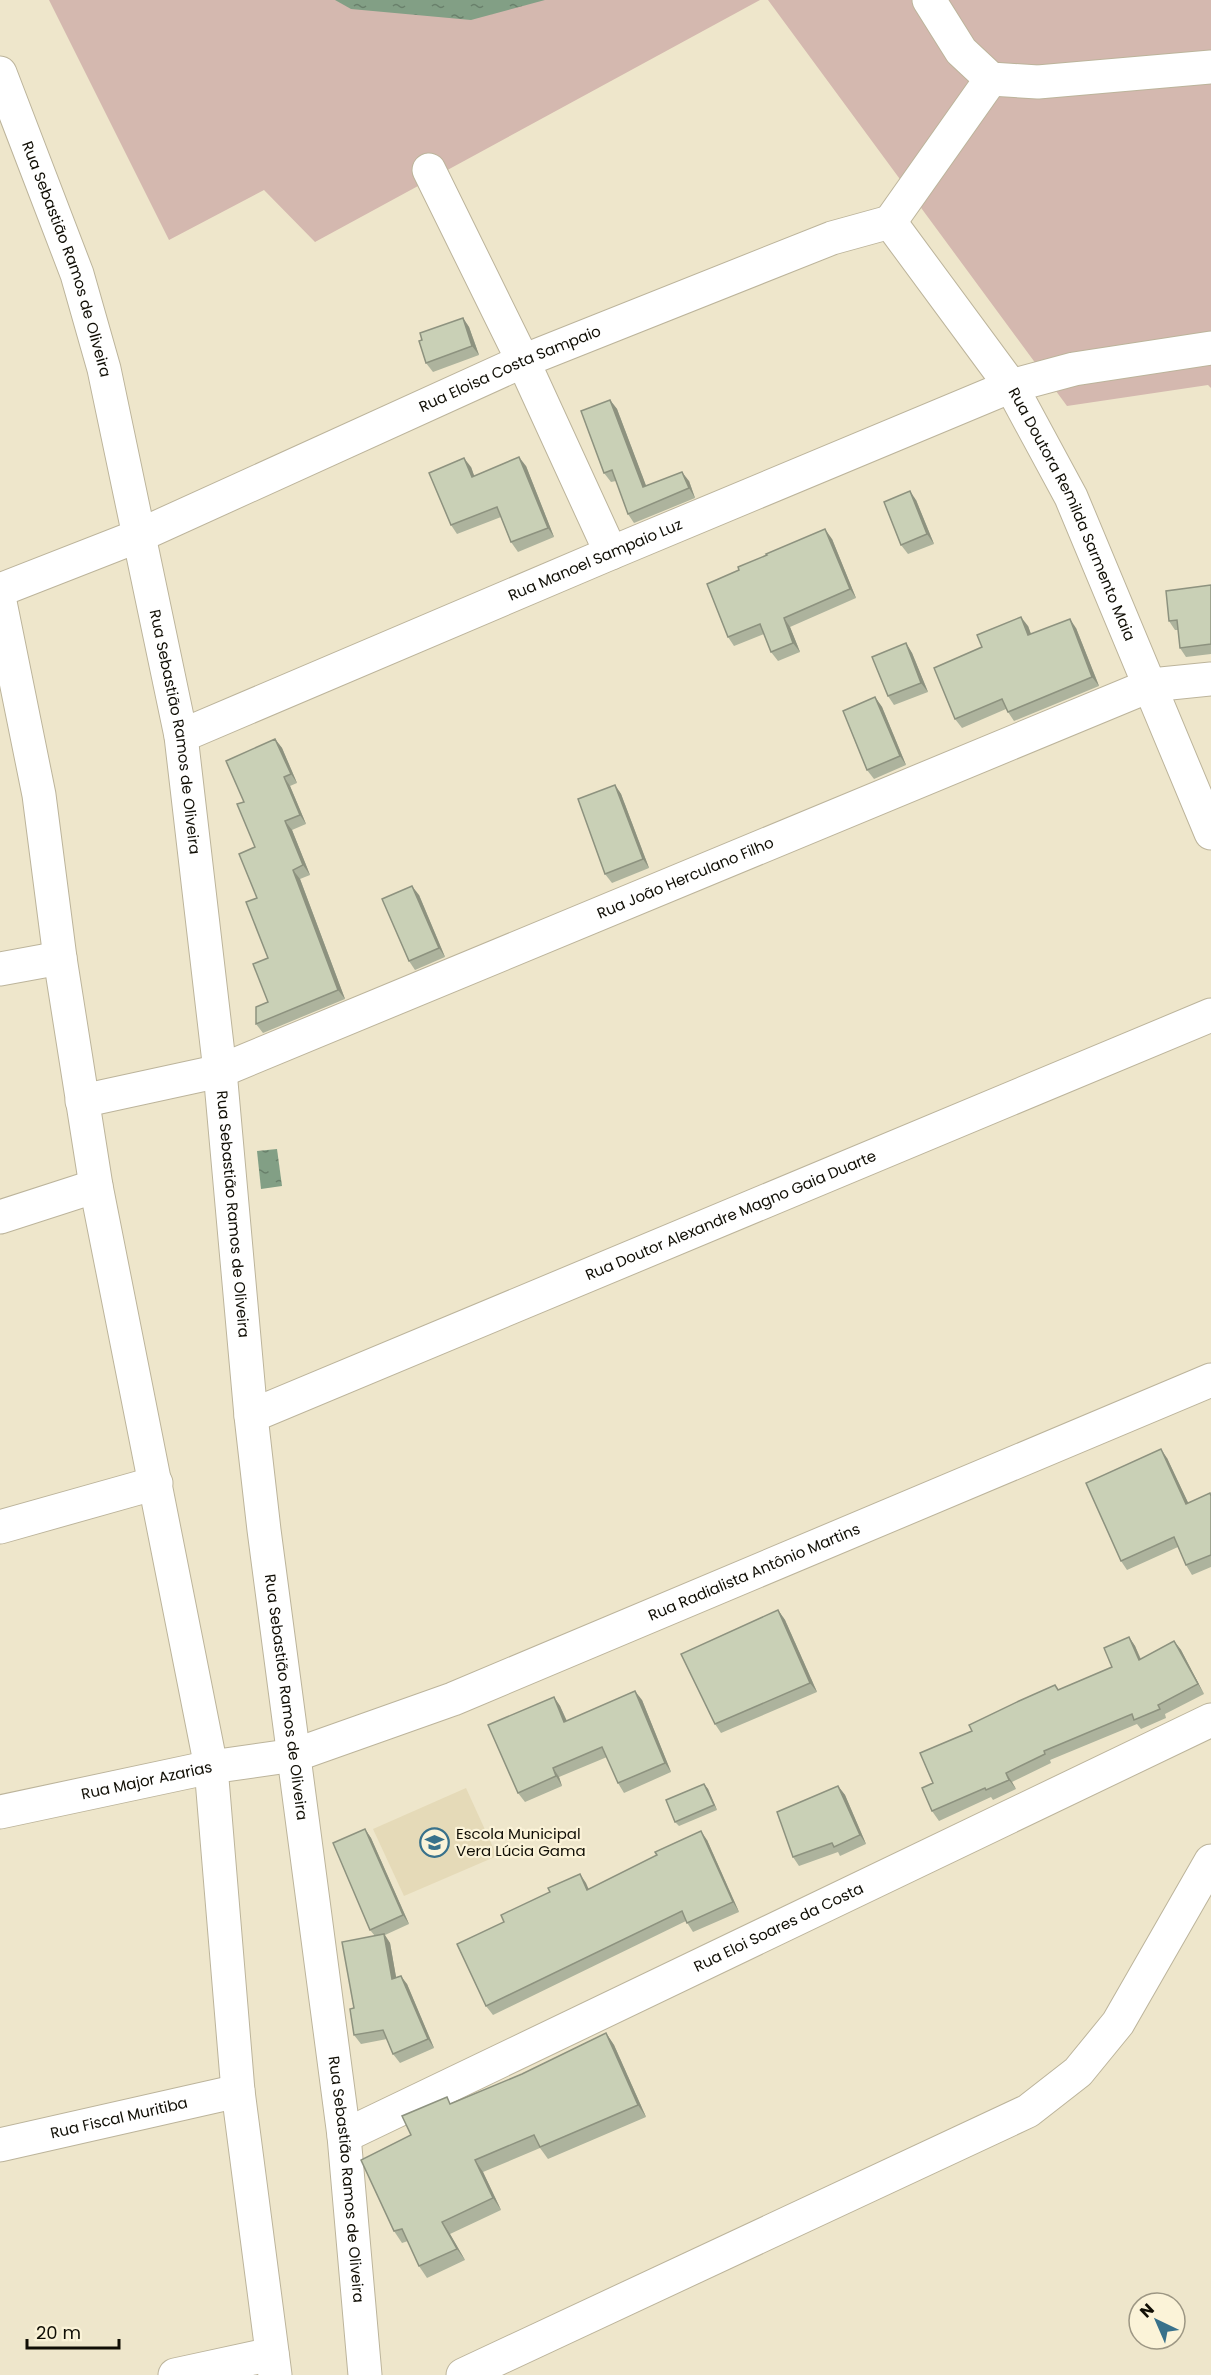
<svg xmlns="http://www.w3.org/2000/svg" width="1211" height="2375" font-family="Poppins,sans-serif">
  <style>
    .built { fill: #e5dab8 }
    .grass { fill: #d4b8af }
    .water { fill: url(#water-ripples) }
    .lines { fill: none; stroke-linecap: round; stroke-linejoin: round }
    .minor-casing { stroke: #bcb49b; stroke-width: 35 }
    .minor { stroke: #fff; stroke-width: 33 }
    .wall { fill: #adb39d }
    .shaded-wall { fill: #8d927f }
    .building { fill: #c9d0b6; stroke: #8d927f; stroke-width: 1.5 }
    .labels { text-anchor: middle; stroke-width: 4.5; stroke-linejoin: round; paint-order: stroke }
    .street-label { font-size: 15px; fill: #100e05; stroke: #fbf3d8 }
    .poi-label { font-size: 15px; fill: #100e05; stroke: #fbf3d8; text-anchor: start }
  </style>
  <defs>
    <pattern id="water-ripples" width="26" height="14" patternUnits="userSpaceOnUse" patternTransform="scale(1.5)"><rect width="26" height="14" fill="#829f85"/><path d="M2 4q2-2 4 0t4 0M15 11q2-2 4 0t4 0" fill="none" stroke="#69806b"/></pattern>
  </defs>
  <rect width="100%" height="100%" fill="#eee6cb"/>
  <path class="built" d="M 466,1788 L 497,1856 L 404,1896 L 373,1829 Z"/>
  <g class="grass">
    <path d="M 49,0 L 760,0 L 315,242 L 264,190 L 169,240 Z"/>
    <path d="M 768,0 L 1211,0 L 1211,388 L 1208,385 L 1067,406 Z"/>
  </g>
  <g class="water">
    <path d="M 335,0 L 545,0 L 471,20 L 351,9 Z"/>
    <path d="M 277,1149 L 282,1186 L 261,1189 L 257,1151 Z"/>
  </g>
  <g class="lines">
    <defs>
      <g id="minor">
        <path d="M 929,0 L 961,51 L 991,79 L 1038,82 L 1211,67"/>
        <path id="s1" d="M 0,73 L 77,274 L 104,369 L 181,736 L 220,1071 L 251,1416 L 264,1530 L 344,2136 L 365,2375"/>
        <path d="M 429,170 L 523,361 L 611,553"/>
        <path id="s2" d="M 890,222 L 1011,386 L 1071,497 L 1211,833"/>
        <path d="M 890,222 L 991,79"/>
        <path id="s3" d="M 0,590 L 138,536 L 523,361 L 832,238 L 890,222"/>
        <path d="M 0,602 L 39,795 L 60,958 L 96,1186 L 211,1767 L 238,2091 L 275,2375"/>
        <path id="s4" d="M 181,736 L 611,553 L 1011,386 L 1074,369 L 1211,348"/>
        <path d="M 0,969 L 60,958"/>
        <path id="s5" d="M 82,1101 L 220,1071 L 1151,685 L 1211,679"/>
        <path d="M 0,1217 L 96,1186"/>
        <path id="s6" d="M 251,1416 L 1211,1015"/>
        <path d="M 0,1527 L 156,1483"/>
        <path id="s7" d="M 0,1812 L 211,1767 L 295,1755 L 453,1699 L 1211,1380"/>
        <path id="s8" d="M 344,2136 L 1211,1720"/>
        <path id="s9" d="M 0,2145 L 238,2091"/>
        <path d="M 175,2375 L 272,2354"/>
        <path d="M 463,2375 L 1028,2111 L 1078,2072 L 1118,2023 L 1211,1861"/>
      </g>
    </defs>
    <use href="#minor" class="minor-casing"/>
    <use href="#minor" class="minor"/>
  </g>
  <g class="wall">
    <path d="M 463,318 L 469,327 L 479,355 L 433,372 L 426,363 Z"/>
    <path d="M 610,400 L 617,409 L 646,486 L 689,481 L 695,498 L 634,523 L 628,514 L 616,481 L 611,482 L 604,473 Z"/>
    <path d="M 526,466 L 554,537 L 518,552 L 511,542 L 501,517 L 457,534 L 451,525 L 471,467 L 474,476 Z"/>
    <path d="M 916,500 L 934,544 L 908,554 L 901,545 Z"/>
    <path d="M 832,539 L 856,598 L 790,627 L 800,652 L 778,661 L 771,652 L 764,634 L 734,646 L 728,637 Z"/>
    <path d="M 1211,585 L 1211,654 L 1186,657 L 1180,648 L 1178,630 L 1175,630 L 1169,621 Z"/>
    <path d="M 1028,626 L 1031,634 L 1076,628 L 1099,686 L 1014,721 L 1006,709 L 962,728 L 955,719 Z"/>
    <path d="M 906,643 L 912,653 L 928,692 L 894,705 L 888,696 Z"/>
    <path d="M 875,697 L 882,707 L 906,765 L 874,779 L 867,770 Z"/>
    <path d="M 275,739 L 282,748 L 297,783 L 290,786 L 306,824 L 292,830 L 310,875 L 300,879 L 345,999 L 263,1033 L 256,1024 L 268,1002 L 268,958 L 257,898 L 255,847 L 244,802 Z"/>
    <path d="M 615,785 L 621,794 L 649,868 L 612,883 L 605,874 Z"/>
    <path d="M 419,895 L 445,957 L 415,970 L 409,961 Z"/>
    <path d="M 1167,1458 L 1188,1503 L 1211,1495 L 1211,1567 L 1192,1575 L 1186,1565 L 1178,1547 L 1127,1570 L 1121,1561 Z"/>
    <path d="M 778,1610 L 785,1620 L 817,1692 L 721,1733 L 715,1724 Z"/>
    <path d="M 1129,1637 L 1135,1646 L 1141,1659 L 1174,1641 L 1181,1650 L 1204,1694 L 1165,1714 L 1166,1718 L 1141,1729 L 1137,1724 L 1050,1760 L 1051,1763 L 1012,1782 L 1016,1789 L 993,1800 L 991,1797 L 939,1821 L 932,1811 L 933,1783 L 972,1731 L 1055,1685 L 1059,1690 L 1112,1667 Z"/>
    <path d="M 554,1697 L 560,1706 L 567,1721 L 642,1700 L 671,1772 L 624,1793 L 618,1783 L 607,1757 L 559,1777 L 562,1786 L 525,1802 L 518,1793 Z"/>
    <path d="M 704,1784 L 708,1789 L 717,1810 L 679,1826 L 675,1822 Z"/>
    <path d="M 838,1786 L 845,1795 L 866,1844 L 840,1856 L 838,1852 L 799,1866 L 793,1857 Z"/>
    <path d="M 365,1829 L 371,1838 L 409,1924 L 385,1935 L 390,1943 L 396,1977 L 407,1984 L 434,2048 L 400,2063 L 393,2054 L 387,2039 L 361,2044 L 354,2035 L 354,2008 L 375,1936 L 370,1930 Z"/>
    <path d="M 707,1840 L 739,1912 L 693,1932 L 686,1921 L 493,2015 L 486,2006 L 550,1892 L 580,1874 L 588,1889 Z"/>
    <path d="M 606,2033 L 614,2045 L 646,2117 L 548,2159 L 540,2148 L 483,2172 L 501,2210 L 450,2234 L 465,2260 L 427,2278 L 419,2266 L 408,2241 L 402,2243 L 394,2231 L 411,2135 L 451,2104 L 522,2074 Z"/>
  </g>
  <g class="shaded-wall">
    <path d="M 463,318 L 469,327 L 479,355 L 472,346 Z"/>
    <path d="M 610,400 L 617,409 L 650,496 L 643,487 Z"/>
    <path d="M 519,457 L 526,466 L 554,537 L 548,528 Z"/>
    <path d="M 464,458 L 471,467 L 478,486 L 472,477 Z"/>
    <path d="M 682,472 L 689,481 L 695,498 L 689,488 Z"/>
    <path d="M 910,491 L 916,500 L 934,544 L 927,534 Z"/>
    <path d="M 825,529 L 832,539 L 856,598 L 850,589 Z"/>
    <path d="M 1021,617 L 1028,626 L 1035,645 L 1028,635 Z"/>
    <path d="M 784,618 L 790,627 L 800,652 L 793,643 Z"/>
    <path d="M 1070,619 L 1076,628 L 1099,686 L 1092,677 Z"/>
    <path d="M 906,643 L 912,653 L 928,692 L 921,683 Z"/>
    <path d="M 875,697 L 882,707 L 906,765 L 900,756 Z"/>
    <path d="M 275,739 L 282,748 L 297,783 L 291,774 Z"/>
    <path d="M 284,777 L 290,786 L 306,824 L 300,815 Z"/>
    <path d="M 615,785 L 621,794 L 649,868 L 643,859 Z"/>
    <path d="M 285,821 L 292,830 L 310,875 L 303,865 Z"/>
    <path d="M 293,870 L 300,879 L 345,999 L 338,990 Z"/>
    <path d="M 412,886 L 419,895 L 445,957 L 439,948 Z"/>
    <path d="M 1161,1449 L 1167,1458 L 1193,1513 L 1186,1504 Z"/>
    <path d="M 778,1610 L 785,1620 L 817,1692 L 810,1683 Z"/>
    <path d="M 1129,1637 L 1135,1646 L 1145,1670 L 1139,1660 Z"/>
    <path d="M 1174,1641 L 1181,1650 L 1204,1694 L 1198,1684 Z"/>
    <path d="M 635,1691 L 642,1700 L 671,1772 L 665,1763 Z"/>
    <path d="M 554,1697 L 560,1706 L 571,1731 L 564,1722 Z"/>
    <path d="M 553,1768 L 559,1777 L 562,1786 L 556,1776 Z"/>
    <path d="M 1006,1773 L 1012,1782 L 1016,1789 L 1009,1780 Z"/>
    <path d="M 704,1784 L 708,1789 L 717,1810 L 714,1805 Z"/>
    <path d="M 838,1786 L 845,1795 L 866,1844 L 860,1835 Z"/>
    <path d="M 365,1829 L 371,1838 L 409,1924 L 403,1915 Z"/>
    <path d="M 701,1831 L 707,1840 L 739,1912 L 733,1902 Z"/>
    <path d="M 580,1874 L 586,1883 L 593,1899 L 587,1890 Z"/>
    <path d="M 384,1934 L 390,1943 L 398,1988 L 392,1979 Z"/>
    <path d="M 401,1976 L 407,1984 L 434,2048 L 428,2039 Z"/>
    <path d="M 606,2033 L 614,2045 L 646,2117 L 638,2105 Z"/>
    <path d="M 475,2160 L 483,2172 L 501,2210 L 493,2198 Z"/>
    <path d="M 442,2222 L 450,2234 L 465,2260 L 457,2249 Z"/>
  </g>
  <g class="building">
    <path d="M 463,318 L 472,346 L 426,363 L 419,341 L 422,340 L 420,333 Z"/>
    <path d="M 610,400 L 643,487 L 682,472 L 689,488 L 628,514 L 612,470 L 604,473 L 581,411 Z"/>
    <path d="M 519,457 L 548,528 L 511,542 L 497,507 L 451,525 L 429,473 L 464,458 L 472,477 Z"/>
    <path d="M 910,491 L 927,534 L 901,545 L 884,502 Z"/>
    <path d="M 825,529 L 850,589 L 784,618 L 793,643 L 771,652 L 760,624 L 728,637 L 707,584 L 739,570 L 738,567 L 767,555 L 766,554 Z"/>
    <path d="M 1211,585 L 1211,644 L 1180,648 L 1177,620 L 1169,621 L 1166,591 Z"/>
    <path d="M 1021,617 L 1028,635 L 1070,619 L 1092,677 L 1008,712 L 1002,699 L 955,719 L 934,668 L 982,647 L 977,635 Z"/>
    <path d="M 906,643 L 921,683 L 888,696 L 872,657 Z"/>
    <path d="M 875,697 L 900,756 L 867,770 L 843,711 Z"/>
    <path d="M 275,739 L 291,774 L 284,777 L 300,815 L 285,821 L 303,865 L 293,870 L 338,990 L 256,1024 L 256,1007 L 268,1002 L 253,964 L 268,958 L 246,902 L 257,898 L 239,854 L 255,847 L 237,804 L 244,802 L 226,761 Z"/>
    <path d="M 615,785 L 643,859 L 605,874 L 578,799 Z"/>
    <path d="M 412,886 L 439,948 L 409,961 L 382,899 Z"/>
    <path d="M 1161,1449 L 1186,1504 L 1210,1493 L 1211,1496 L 1211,1555 L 1186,1565 L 1174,1537 L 1121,1561 L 1086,1483 Z"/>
    <path d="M 778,1610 L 810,1683 L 715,1724 L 681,1654 Z"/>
    <path d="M 1129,1637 L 1139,1660 L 1174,1641 L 1198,1684 L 1158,1705 L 1160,1709 L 1134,1720 L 1132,1714 L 1044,1751 L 1045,1754 L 1006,1773 L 1009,1780 L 986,1790 L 985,1788 L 932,1811 L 922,1788 L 933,1783 L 920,1753 L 972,1731 L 969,1725 L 1019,1701 L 1055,1685 L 1058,1690 L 1112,1667 L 1104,1648 Z"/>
    <path d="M 635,1691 L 665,1763 L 618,1783 L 602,1747 L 553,1768 L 556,1776 L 518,1793 L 488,1725 L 554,1697 L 564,1722 Z"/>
    <path d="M 704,1784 L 714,1805 L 675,1822 L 666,1800 Z"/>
    <path d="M 838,1786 L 860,1835 L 834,1847 L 832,1843 L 793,1857 L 777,1812 Z"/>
    <path d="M 365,1829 L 403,1915 L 370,1930 L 333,1843 Z"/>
    <path d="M 701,1831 L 733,1902 L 687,1923 L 682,1911 L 486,2006 L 457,1944 L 504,1922 L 501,1915 L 550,1892 L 548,1888 L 580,1874 L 587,1890 L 657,1855 L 655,1852 Z"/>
    <path d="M 384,1934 L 392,1979 L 401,1976 L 428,2039 L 393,2054 L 383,2030 L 354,2035 L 350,2009 L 354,2008 L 342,1942 Z"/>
    <path d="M 606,2033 L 638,2105 L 540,2147 L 534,2135 L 475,2160 L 493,2198 L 442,2222 L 457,2249 L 419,2266 L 402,2229 L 394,2231 L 361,2160 L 411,2135 L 402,2116 L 447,2097 L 450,2104 L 522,2074 Z"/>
  </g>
  <defs>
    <symbol id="school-ring" viewBox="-11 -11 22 22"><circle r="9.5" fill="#fbf3d8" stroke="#38718b" stroke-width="1.5"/><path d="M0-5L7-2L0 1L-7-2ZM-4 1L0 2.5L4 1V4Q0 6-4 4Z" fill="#38718b"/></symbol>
  </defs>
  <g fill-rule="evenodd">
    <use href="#school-ring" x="418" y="1826" width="33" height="33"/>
  </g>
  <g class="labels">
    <g class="street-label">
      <text dy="5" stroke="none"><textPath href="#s1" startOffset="198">Rua Sebastião Ramos de Oliveira</textPath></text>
      <text dy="5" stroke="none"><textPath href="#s3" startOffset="556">Rua Eloisa Costa Sampaio</textPath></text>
      <text dy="5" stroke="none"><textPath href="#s2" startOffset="346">Rua Doutora Remilda Sarmento Maia</textPath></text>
      <text dy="5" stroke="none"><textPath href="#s4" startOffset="450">Rua Manoel Sampaio Luz</textPath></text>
      <text dy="5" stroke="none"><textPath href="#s1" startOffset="684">Rua Sebastião Ramos de Oliveira</textPath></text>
      <text dy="5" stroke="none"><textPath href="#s5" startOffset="645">Rua João Herculano Filho</textPath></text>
      <text dy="5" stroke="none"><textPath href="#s1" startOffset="1170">Rua Sebastião Ramos de Oliveira</textPath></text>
      <text dy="5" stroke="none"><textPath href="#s6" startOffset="520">Rua Doutor Alexandre Magno Gaia Duarte</textPath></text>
      <text dy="5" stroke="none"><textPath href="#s7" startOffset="795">Rua Radialista Antônio Martins</textPath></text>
      <text dy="5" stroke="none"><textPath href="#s1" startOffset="1656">Rua Sebastião Ramos de Oliveira</textPath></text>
      <text dy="5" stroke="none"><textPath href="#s7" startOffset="150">Rua Major Azarias</textPath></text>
      <text dy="5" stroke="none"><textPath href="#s8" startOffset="482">Rua Eloi Soares da Costa</textPath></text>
      <text dy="5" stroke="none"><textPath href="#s9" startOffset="122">Rua Fiscal Muritiba</textPath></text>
      <text dy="5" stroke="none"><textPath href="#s1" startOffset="2142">Rua Sebastião Ramos de Oliveira</textPath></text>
    </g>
    <g class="poi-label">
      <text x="456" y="1839">Escola Municipal<tspan x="456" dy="17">Vera Lúcia Gama</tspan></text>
    </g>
  </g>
  <g transform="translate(1157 2321) rotate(316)"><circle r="28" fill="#fbf3d8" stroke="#9d9784" stroke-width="1.5"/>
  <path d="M0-4.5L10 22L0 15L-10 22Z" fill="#38718b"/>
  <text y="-9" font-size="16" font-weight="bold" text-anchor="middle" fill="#100e05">N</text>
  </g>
  <path d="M27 2339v9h92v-9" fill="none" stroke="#100e05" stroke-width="3"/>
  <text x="36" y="2339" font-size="18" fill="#100e05" stroke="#fbf3d8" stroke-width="4.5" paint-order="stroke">20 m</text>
</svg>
